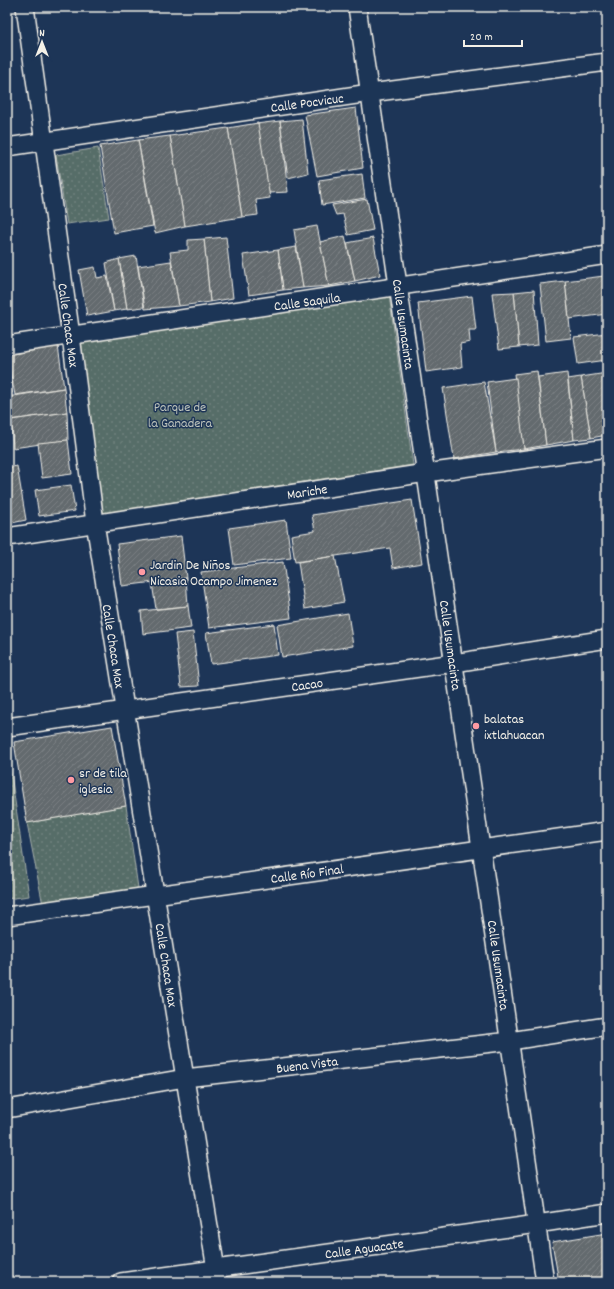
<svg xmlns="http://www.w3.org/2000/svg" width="614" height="1289" font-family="Dekko,sans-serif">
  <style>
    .grass { fill: url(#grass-dots); stroke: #a6afa8 }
    .building { fill: url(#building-hatch); stroke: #f4f1e8 }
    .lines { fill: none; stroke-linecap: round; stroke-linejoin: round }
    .street-casing { stroke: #f4f1e8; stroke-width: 20 }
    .street { stroke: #1d3557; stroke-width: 17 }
    .poi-dot { fill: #ff9aa2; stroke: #1d3557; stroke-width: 1.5 }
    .labels { text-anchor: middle; stroke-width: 3; stroke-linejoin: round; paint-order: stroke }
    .street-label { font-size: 14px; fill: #f4f1e8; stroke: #1d3557 }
    .park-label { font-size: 14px; fill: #bdc3bb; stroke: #1d3557 }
    .poi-label { font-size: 14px; fill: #f4f1e8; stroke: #1d3557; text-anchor: start }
  </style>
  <defs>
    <pattern id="grass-dots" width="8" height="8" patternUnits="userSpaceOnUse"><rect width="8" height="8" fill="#576d68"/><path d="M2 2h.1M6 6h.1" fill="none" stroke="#70827e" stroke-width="1.8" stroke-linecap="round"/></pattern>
    <pattern id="building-hatch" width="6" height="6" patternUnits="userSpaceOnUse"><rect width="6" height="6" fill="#636a6e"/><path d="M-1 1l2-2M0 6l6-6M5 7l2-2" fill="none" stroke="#7a8083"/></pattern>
  </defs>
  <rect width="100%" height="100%" fill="#1d3557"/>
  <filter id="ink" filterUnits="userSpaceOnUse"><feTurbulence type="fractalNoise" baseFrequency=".025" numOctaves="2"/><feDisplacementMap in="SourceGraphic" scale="8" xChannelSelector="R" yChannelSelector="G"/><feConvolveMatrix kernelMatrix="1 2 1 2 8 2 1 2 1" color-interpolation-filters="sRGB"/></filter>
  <g filter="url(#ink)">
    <g class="grass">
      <path d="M 98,148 L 109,218 L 67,224 L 56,155 Z"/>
      <path d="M 389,295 L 413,465 L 103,513 L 80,342 Z"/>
      <path d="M 7,747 L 29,896 L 7,899 Z"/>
      <path d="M 126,806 L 138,888 L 43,905 L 27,823 Z"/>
    </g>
    <g class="building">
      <path d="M 356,108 L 363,168 L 317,176 L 305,115 Z"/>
      <path d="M 302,119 L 308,173 L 288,178 L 280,121 Z"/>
      <path d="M 280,121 L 288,192 L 269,193 L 256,124 Z"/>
      <path d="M 258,123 L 270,198 L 256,200 L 258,215 L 242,217 L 228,128 Z"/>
      <path d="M 228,128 L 242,217 L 185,226 L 170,136 Z"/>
      <path d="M 170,136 L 185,226 L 155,233 L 138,140 Z"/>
      <path d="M 138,140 L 153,226 L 114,233 L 100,146 Z"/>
      <path d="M 362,174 L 365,198 L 322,205 L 319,180 Z"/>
      <path d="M 367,199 L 373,230 L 348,235 L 343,214 L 336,215 L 332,205 Z"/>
      <path d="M 317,226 L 329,286 L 303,288 L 294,230 Z"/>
      <path d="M 345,236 L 355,281 L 329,286 L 320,242 Z"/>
      <path d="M 226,237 L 233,298 L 210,302 L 204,239 Z"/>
      <path d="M 373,238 L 380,275 L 355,281 L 347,243 Z"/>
      <path d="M 204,239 L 210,302 L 179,306 L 170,252 L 188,250 L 188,240 Z"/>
      <path d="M 296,247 L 303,288 L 283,290 L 278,250 Z"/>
      <path d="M 278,250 L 283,290 L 249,295 L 243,255 Z"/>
      <path d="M 136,256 L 144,307 L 127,309 L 119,259 Z"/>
      <path d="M 119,259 L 127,309 L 114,311 L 106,263 Z"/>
      <path d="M 171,261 L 179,306 L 145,309 L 138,266 Z"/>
      <path d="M 95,267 L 97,278 L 107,276 L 114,311 L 87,316 L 79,270 Z"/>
      <path d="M 604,276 L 607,298 L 607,314 L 569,319 L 565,281 Z"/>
      <path d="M 565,281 L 571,338 L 546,341 L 540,284 Z"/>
      <path d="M 534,290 L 538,345 L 519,347 L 514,292 Z"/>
      <path d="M 514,292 L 519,347 L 499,349 L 492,293 Z"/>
      <path d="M 472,296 L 476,330 L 469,330 L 470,342 L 460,344 L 462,367 L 426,372 L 418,303 Z"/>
      <path d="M 607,333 L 607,360 L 578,364 L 574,337 Z"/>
      <path d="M 58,346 L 64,388 L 15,395 L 7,355 Z"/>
      <path d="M 7,370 L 12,393 L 7,393 Z"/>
      <path d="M 537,371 L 546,445 L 524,449 L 514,374 Z"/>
      <path d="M 567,373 L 574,440 L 546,445 L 538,377 Z"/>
      <path d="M 607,373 L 607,435 L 591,438 L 581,377 Z"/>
      <path d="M 581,377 L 591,438 L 574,440 L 568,379 Z"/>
      <path d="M 516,378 L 524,449 L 496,452 L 487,382 Z"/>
      <path d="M 484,382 L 496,452 L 454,459 L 443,388 Z"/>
      <path d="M 64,388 L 67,412 L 11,420 L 7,397 Z"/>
      <path d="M 67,412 L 68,440 L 13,448 L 11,420 Z"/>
      <path d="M 68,440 L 72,474 L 42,478 L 38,443 Z"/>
      <path d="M 17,466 L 26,520 L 7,524 L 7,468 Z"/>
      <path d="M 71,485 L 75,511 L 39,516 L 35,490 Z"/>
      <path d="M 412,500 L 422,563 L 393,568 L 390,548 L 295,562 L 291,535 L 315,531 L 312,515 Z"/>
      <path d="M 286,520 L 291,558 L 234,565 L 229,528 Z"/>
      <path d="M 181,536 L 186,578 L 122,586 L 117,544 Z"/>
      <path d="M 335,556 L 344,602 L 305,609 L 298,562 Z"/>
      <path d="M 283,562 L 291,618 L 209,628 L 201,572 Z"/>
      <path d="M 186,578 L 188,606 L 156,609 L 152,583 Z"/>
      <path d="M 188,606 L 191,628 L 143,634 L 141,611 Z"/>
      <path d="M 348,613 L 353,646 L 282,657 L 277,625 Z"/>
      <path d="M 274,624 L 278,655 L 211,664 L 206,633 Z"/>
      <path d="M 193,632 L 199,686 L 181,687 L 175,634 Z"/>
      <path d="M 112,726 L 126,806 L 27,823 L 14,742 Z"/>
      <path d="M 607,1233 L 607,1282 L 559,1282 L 552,1242 Z"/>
    </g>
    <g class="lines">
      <defs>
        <g id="street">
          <path d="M 25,7 L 71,336 L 95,523 L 218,1282"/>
          <path d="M 357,7 L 545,1282"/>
          <path d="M 7,147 L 370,93 L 607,62"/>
          <path d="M 7,345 L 607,255"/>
          <path d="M 7,537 L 426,473 L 607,448"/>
          <path d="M 7,727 L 454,663 L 607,639"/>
          <path d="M 7,916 L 607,831"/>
          <path d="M 7,1109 L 185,1078 L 510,1041 L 607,1026"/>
          <path d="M 121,1282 L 537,1224 L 607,1213"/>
        </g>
      </defs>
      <use href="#street" class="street-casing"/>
      <use href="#street" class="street"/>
    </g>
  </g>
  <g class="poi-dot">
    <circle cx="142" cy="572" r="4"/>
    <circle cx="476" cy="726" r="4"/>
    <circle cx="71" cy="780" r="4"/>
  </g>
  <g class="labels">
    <g class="street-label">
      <text transform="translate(307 102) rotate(-8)" y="5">Calle Pocvicuc</text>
      <text transform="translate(307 301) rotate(-8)" y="5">Calle Saquila</text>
      <text transform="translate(404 324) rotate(82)" y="5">Calle Usumacinta</text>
      <text transform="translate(69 325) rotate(82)" y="5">Calle Chaca Max</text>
      <text transform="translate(307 491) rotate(-9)" y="5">Mariche</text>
      <text transform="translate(451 645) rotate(82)" y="5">Calle Usumacinta</text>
      <text transform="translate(114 646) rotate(81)" y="5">Calle Chaca Max</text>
      <text transform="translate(307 684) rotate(-8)" y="5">Cacao</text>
      <text transform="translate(307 873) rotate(-8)" y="5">Calle Río Final</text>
      <text transform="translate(167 965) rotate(81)" y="5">Calle Chaca Max</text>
      <text transform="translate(499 965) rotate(82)" y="5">Calle Usumacinta</text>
      <text transform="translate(307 1064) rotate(-7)" y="5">Buena Vista</text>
      <text transform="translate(364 1248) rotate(-8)" y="5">Calle Aguacate</text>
    </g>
    <g class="park-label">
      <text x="180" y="411">Parque de<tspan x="180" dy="16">la Ganadera</tspan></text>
    </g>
    <g class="poi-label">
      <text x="150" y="569">Jardin De Niños<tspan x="150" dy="16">Nicasia Ocampo Jimenez</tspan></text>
      <text x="484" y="723">balatas<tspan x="484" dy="16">ixtlahuacan</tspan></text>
      <text x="79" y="777">sr de tila<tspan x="79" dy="16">iglesia</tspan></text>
    </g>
  </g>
  <rect width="614" height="1289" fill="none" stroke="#1d3557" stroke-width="24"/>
  <rect x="12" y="12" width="590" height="1265" fill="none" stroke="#f4f1e8" stroke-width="1.5" filter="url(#ink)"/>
  <g transform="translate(42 42)" stroke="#1d3557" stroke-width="3" paint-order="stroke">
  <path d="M0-3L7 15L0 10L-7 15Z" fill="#f4f1e8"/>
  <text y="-6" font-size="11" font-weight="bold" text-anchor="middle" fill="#f4f1e8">N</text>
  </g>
  <path d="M464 40v6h58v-6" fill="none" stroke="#f4f1e8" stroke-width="2"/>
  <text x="470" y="40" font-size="12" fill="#f4f1e8" stroke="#1d3557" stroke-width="3" paint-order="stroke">20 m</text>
</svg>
